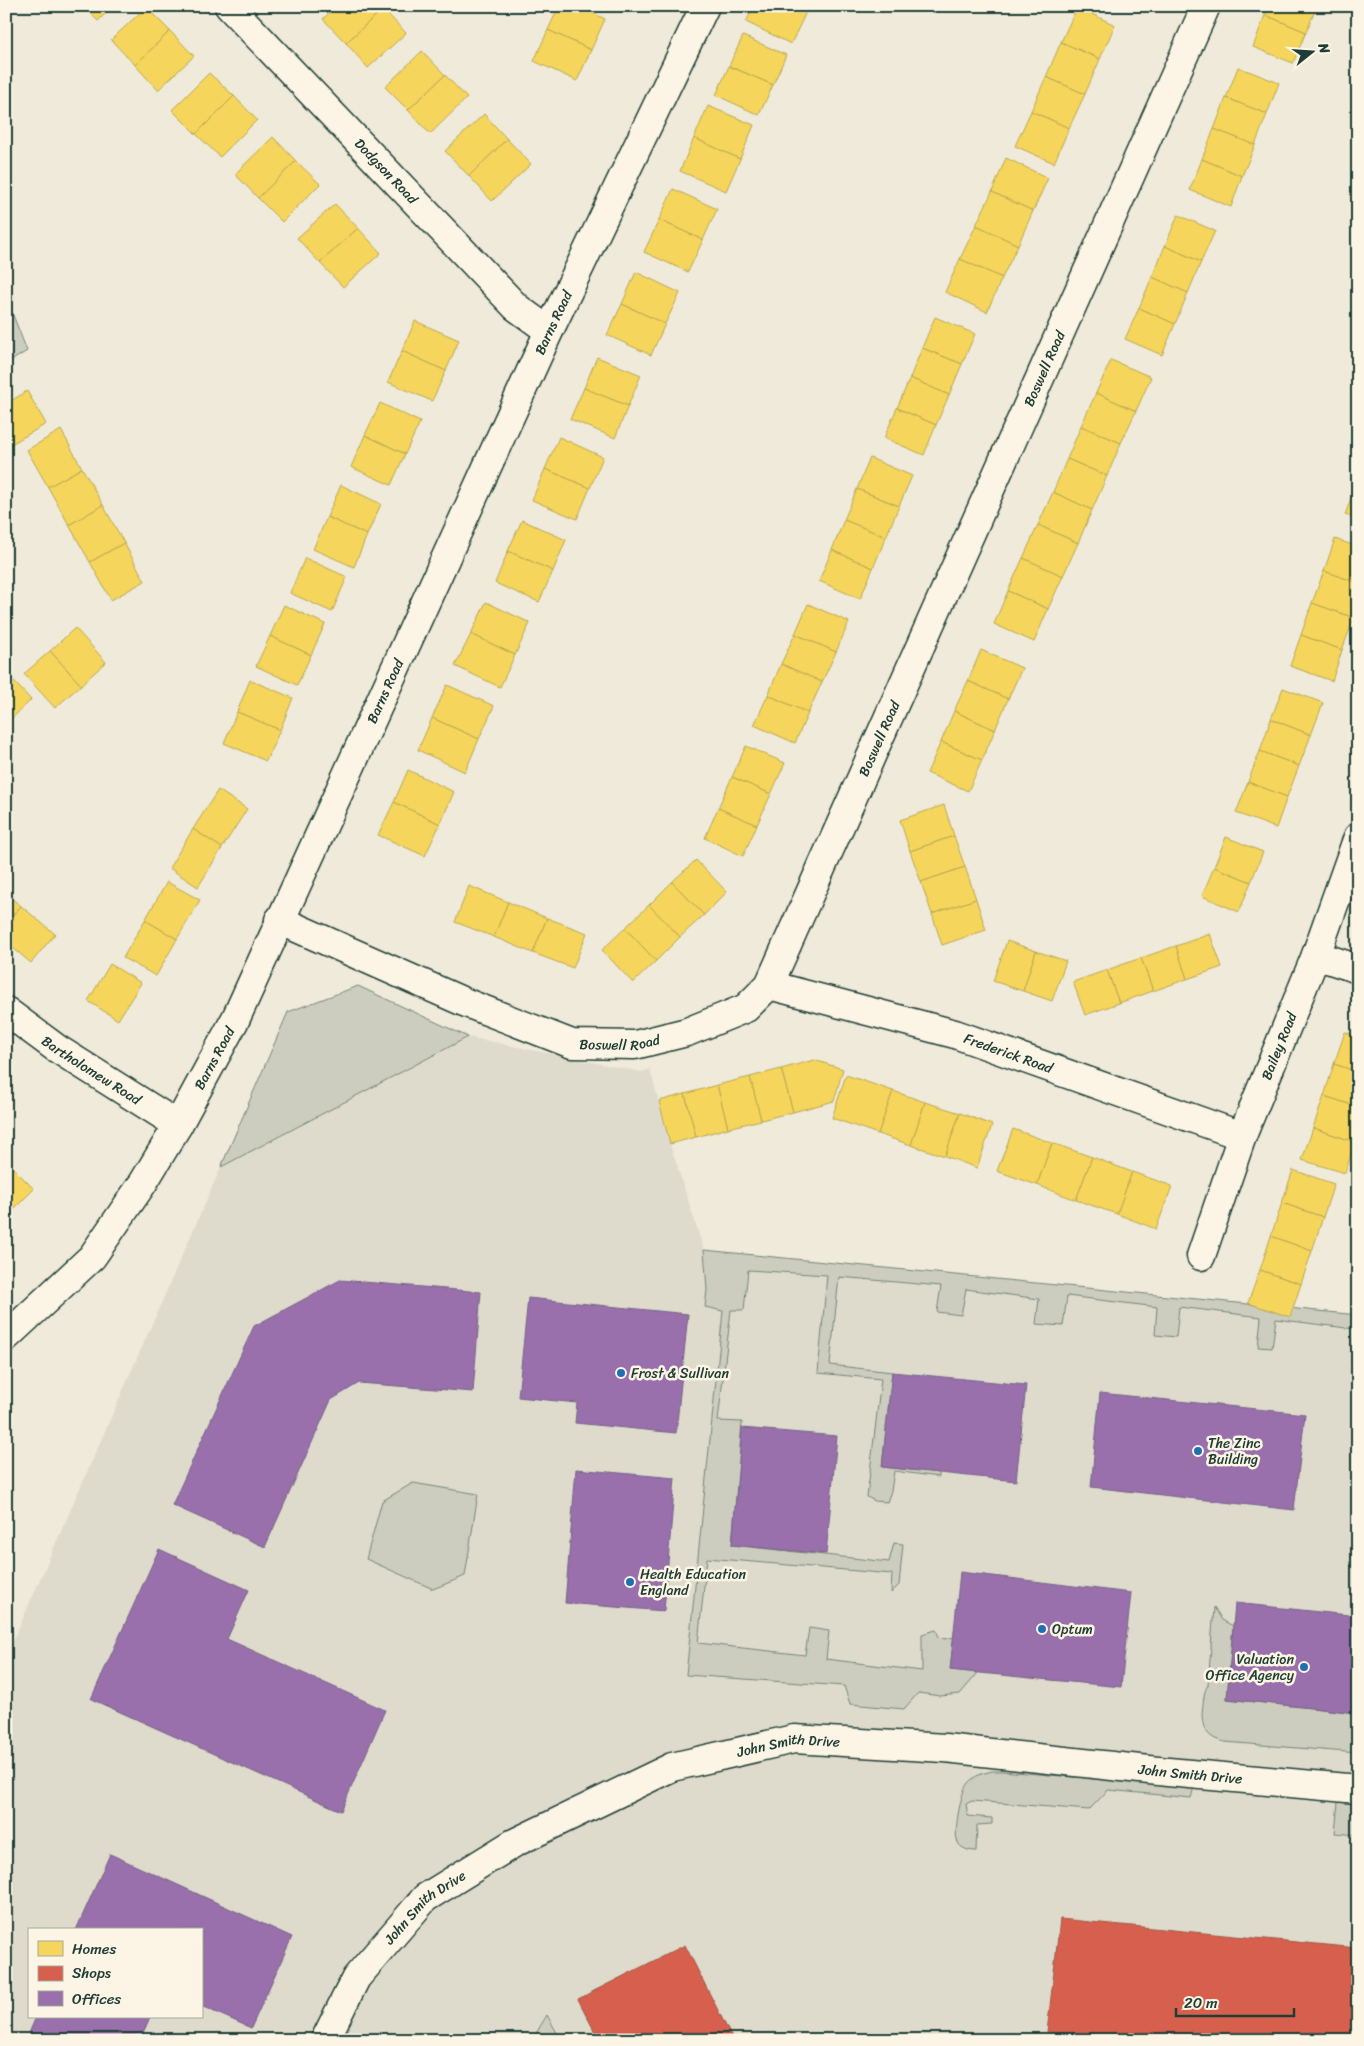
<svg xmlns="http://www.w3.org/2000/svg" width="1364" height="2046" font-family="Sriracha,sans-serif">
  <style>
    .built { fill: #dedbcc; fill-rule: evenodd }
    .green { fill: #cccdbf; stroke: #76857a }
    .homes { fill: #f6d55c; stroke: #b6a750 }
    .shops { fill: #d6604d; stroke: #9f5646 }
    .offices { fill: #9970ab; stroke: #746187 }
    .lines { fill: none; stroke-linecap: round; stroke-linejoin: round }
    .minor-casing { stroke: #1f3d34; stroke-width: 31 }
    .tertiary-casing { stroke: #1f3d34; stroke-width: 31 }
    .minor { stroke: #fcf5e5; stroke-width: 28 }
    .tertiary { stroke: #fcf5e5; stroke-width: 28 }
    .poi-dot { fill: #1f6fb2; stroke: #fcf5e5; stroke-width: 2 }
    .labels { text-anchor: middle; stroke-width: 5; stroke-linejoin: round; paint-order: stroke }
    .street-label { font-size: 14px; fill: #1f3d34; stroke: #fcf5e5 }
    .poi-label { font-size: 14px; fill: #1f3d34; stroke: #fcf5e5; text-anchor: start }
  </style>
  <rect width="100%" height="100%" fill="#efeada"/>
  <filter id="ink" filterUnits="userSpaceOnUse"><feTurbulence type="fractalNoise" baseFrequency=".02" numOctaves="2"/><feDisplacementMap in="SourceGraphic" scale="10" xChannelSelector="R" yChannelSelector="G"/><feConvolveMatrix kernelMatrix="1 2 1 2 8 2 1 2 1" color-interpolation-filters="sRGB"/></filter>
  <g filter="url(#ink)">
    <path class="built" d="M 468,1037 L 641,1072 L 650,1069 L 670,1144 L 704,1250 L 1358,1315 L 1358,2040 L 6,2040 L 6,1657 L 221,1167 ZM 29,1930 L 201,1930 L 201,2017 L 29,2017 Z"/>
    <g class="green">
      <path d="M 6,297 L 27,351 L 6,364 Z"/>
      <path d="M 358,986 L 468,1037 L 221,1167 L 288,1012 Z"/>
      <path d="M 704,1250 L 1358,1315 L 1358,1362 L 1351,1361 L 1354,1329 L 1276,1319 L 1272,1348 L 1258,1347 L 1261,1317 L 1179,1307 L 1176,1337 L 1155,1335 L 1157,1307 L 1067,1296 L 1063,1326 L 1036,1324 L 1039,1299 L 966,1289 L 961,1315 L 937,1312 L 941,1286 L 839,1277 L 830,1365 L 892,1372 L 882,1467 L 939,1473 L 939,1477 L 894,1471 L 891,1491 L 887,1502 L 875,1501 L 867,1497 L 881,1379 L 818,1373 L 827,1275 L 748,1270 L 744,1310 L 731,1310 L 718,1421 L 742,1422 L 732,1545 L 889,1562 L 894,1543 L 903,1544 L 899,1585 L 891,1593 L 892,1574 L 707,1558 L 698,1643 L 805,1655 L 809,1628 L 829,1631 L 826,1659 L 922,1671 L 922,1634 L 936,1630 L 939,1637 L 945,1639 L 954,1637 L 950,1670 L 978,1673 L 960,1694 L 940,1696 L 918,1693 L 904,1709 L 850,1704 L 844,1686 L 686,1675 L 723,1311 L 705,1307 L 707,1290 Z"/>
      <path d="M 413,1483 L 478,1494 L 465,1576 L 433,1589 L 366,1559 L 382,1501 Z"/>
      <path d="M 1214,1607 L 1222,1620 L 1233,1626 L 1227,1699 L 1358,1713 L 1358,1753 L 1225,1742 C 1204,1738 1200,1724 1203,1704 C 1204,1697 1204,1691 1208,1685 Z"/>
      <path d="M 993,1771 L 1001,1771 L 1194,1787 L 1191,1798 L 1108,1790 L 1089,1810 L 972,1801 L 966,1804 L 968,1816 L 992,1818 L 992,1824 L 977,1825 L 976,1851 C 968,1851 959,1848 957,1840 C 954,1830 961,1790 968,1783 C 975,1775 983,1773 993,1771 Z"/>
      <path d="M 1338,1802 L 1358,1804 L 1358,1835 L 1335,1833 Z"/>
      <path d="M 547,2015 L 561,2040 L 532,2040 Z"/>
    </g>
    <g class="homes">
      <path d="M 83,6 L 113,6 L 98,21 Z"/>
      <path d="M 336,6 L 381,6 L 383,9 L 346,43 L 323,19 Z"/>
      <path d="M 559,6 L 579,6 L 605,19 L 591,50 L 548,30 Z"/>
      <path d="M 754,6 L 793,6 L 806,12 L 791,44 L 746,22 Z"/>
      <path d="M 793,6 L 809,6 L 806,12 Z"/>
      <path d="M 1269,6 L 1317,6 L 1306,32 L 1265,15 Z"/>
      <path d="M 146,7 L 170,31 L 135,65 L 111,40 Z"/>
      <path d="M 1077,7 L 1115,25 L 1100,59 L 1061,42 Z"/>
      <path d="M 383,9 L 406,33 L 368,68 L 346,43 Z"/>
      <path d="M 1265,15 L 1306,32 L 1293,63 L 1253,47 Z"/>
      <path d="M 548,30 L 591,50 L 577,81 L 534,61 Z"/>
      <path d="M 170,31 L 194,56 L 158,90 L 135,65 Z"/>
      <path d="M 743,36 L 786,55 L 773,85 L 729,66 Z"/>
      <path d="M 1061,42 L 1100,59 L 1085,94 L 1046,77 Z"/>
      <path d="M 422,51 L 445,75 L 408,110 L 385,87 Z"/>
      <path d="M 729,66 L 773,85 L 759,115 L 716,95 Z"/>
      <path d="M 1238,67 L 1279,83 L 1267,114 L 1226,98 Z"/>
      <path d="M 209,73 L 234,96 L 196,134 L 172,110 Z"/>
      <path d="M 445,75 L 467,98 L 430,134 L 408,110 Z"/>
      <path d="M 1046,77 L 1085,94 L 1069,128 L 1031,111 Z"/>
      <path d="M 234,96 L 257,120 L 220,157 L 196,134 Z"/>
      <path d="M 1226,98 L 1267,114 L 1255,145 L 1214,129 Z"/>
      <path d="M 708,106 L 754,125 L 740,159 L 694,138 Z"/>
      <path d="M 1031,111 L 1069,128 L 1054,163 L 1015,146 Z"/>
      <path d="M 484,114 L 507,139 L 469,176 L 445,151 Z"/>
      <path d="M 1214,129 L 1255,145 L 1242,176 L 1202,159 Z"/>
      <path d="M 273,137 L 296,161 L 258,198 L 235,174 Z"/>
      <path d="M 694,138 L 740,159 L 726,191 L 680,171 Z"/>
      <path d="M 507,139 L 531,164 L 492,201 L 469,176 Z"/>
      <path d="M 1006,158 L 1048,178 L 1033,211 L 992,192 Z"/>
      <path d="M 1202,159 L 1242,176 L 1231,207 L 1190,190 Z"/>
      <path d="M 296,161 L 320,184 L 282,222 L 258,198 Z"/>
      <path d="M 673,189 L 717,209 L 703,240 L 659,220 Z"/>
      <path d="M 992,192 L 1033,211 L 1018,245 L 976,225 Z"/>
      <path d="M 335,204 L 358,228 L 320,263 L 297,238 Z"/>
      <path d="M 1178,215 L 1215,231 L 1201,262 L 1165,246 Z"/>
      <path d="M 659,220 L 703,240 L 688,272 L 644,252 Z"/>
      <path d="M 976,225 L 1018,245 L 1002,278 L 960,259 Z"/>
      <path d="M 358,228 L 381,253 L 343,287 L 320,263 Z"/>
      <path d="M 1165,246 L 1201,262 L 1188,293 L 1152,277 Z"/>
      <path d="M 960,259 L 1002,278 L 987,312 L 945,292 Z"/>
      <path d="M 636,272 L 680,293 L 665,324 L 622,304 Z"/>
      <path d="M 1152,277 L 1188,293 L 1175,324 L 1139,308 Z"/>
      <path d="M 622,304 L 665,324 L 651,355 L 607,335 Z"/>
      <path d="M 1139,308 L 1175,324 L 1162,355 L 1125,339 Z"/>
      <path d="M 935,317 L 975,334 L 962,364 L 922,348 Z"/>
      <path d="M 415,321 L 459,340 L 446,371 L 402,351 Z"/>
      <path d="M 922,348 L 962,364 L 949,395 L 910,378 Z"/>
      <path d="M 402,351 L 446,371 L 432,401 L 388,382 Z"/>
      <path d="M 597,357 L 641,375 L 628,406 L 584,388 Z"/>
      <path d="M 1111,360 L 1151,377 L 1136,411 L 1096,393 Z"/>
      <path d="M 910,378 L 949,395 L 936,425 L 897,408 Z"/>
      <path d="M 584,388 L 628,406 L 615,438 L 570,419 Z"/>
      <path d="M 27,391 L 46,424 L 6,447 L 6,404 Z"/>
      <path d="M 1096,393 L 1136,411 L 1121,443 L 1081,426 Z"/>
      <path d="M 380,403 L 420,422 L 405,454 L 365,435 Z"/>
      <path d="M 897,408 L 936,425 L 924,455 L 884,438 Z"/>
      <path d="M 1081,426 L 1121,443 L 1107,476 L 1067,459 Z"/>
      <path d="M 61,430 L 82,468 L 48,487 L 27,450 Z"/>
      <path d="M 365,435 L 405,454 L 391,485 L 351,467 Z"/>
      <path d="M 559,437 L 603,457 L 590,488 L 545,469 Z"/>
      <path d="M 870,458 L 912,476 L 899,506 L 857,489 Z"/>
      <path d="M 1067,459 L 1107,476 L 1092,510 L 1053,492 Z"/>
      <path d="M 82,468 L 103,505 L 69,525 L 48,487 Z"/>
      <path d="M 545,469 L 590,488 L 577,519 L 532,500 Z"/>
      <path d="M 1356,484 L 1358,484 L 1358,519 L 1345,515 Z"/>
      <path d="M 341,485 L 381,504 L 367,535 L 327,517 Z"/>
      <path d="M 857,489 L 899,506 L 886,537 L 844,520 Z"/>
      <path d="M 1053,492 L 1092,510 L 1078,543 L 1038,525 Z"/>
      <path d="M 103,505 L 124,543 L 90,562 L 69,525 Z"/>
      <path d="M 327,517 L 367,535 L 354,567 L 313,549 Z"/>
      <path d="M 522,520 L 566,540 L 553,571 L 508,551 Z"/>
      <path d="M 844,520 L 886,537 L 873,568 L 832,550 Z"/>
      <path d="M 1038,525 L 1078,543 L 1063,576 L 1023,558 Z"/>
      <path d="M 1335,539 L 1358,547 L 1358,583 L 1324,571 Z"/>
      <path d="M 124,543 L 145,581 L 111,600 L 90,562 Z"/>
      <path d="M 832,550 L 873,568 L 860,599 L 819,581 Z"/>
      <path d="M 508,551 L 553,571 L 539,602 L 495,583 Z"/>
      <path d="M 305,558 L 347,577 L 332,612 L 290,593 Z"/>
      <path d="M 1023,558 L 1063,576 L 1048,609 L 1008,591 Z"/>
      <path d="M 1324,571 L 1358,583 L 1358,607 L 1354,618 L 1312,603 Z"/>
      <path d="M 1008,591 L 1048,609 L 1034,642 L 994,624 Z"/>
      <path d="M 486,602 L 530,623 L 515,655 L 471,634 Z"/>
      <path d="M 1312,603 L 1354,618 L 1342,650 L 1301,635 Z"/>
      <path d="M 808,604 L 849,622 L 836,652 L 795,634 Z"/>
      <path d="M 284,605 L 325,624 L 311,655 L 270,636 Z"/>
      <path d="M 75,628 L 106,662 L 81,685 L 50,651 Z"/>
      <path d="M 471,634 L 515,655 L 500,687 L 455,666 Z"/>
      <path d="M 795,634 L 836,652 L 822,682 L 781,664 Z"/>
      <path d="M 1301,635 L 1342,650 L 1332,681 L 1290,666 Z"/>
      <path d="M 270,636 L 311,655 L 297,685 L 256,666 Z"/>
      <path d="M 981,650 L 1022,668 L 1008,699 L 968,681 Z"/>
      <path d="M 50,651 L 81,685 L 55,708 L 24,674 Z"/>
      <path d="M 781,664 L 822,682 L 808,713 L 768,695 Z"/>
      <path d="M 6,673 L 31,700 L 7,723 L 6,722 Z"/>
      <path d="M 250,680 L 293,698 L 280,730 L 237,712 Z"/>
      <path d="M 968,681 L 1008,699 L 995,730 L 954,711 Z"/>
      <path d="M 447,685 L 494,706 L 479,739 L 432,718 Z"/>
      <path d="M 1283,688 L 1323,703 L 1311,735 L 1271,719 Z"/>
      <path d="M 768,695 L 808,713 L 795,743 L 754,725 Z"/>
      <path d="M 954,711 L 995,730 L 982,760 L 941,742 Z"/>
      <path d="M 237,712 L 280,730 L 266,761 L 224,743 Z"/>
      <path d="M 432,718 L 479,739 L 465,772 L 418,750 Z"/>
      <path d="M 1271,719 L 1311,735 L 1299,766 L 1260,751 Z"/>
      <path d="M 941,742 L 982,760 L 968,791 L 927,773 Z"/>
      <path d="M 746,746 L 785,763 L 771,794 L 732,777 Z"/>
      <path d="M 1260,751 L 1299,766 L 1287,797 L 1248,782 Z"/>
      <path d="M 408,770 L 454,792 L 440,824 L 394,802 Z"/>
      <path d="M 732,777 L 771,794 L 757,825 L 718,808 Z"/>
      <path d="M 1248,782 L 1287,797 L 1276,828 L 1236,813 Z"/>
      <path d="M 218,790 L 247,809 L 222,848 L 193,829 Z"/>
      <path d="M 394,802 L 440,824 L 425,856 L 378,835 Z"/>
      <path d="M 944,805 L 954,836 L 910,851 L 900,820 Z"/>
      <path d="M 718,808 L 757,825 L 743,856 L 705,838 Z"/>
      <path d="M 193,829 L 222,848 L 198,887 L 169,868 Z"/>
      <path d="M 954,836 L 965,867 L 921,882 L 910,851 Z"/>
      <path d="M 1226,837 L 1263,852 L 1251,882 L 1214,867 Z"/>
      <path d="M 696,860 L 727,892 L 704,915 L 672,882 Z"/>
      <path d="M 965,867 L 976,899 L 932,914 L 921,882 Z"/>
      <path d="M 1214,867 L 1251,882 L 1239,912 L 1202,896 Z"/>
      <path d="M 167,882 L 200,900 L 177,939 L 145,920 Z"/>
      <path d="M 672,882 L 704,915 L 680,937 L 649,905 Z"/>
      <path d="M 469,886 L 508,902 L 494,937 L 455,922 Z"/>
      <path d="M 6,894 L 21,906 L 6,923 Z"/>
      <path d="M 976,899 L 986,930 L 942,945 L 932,914 Z"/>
      <path d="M 508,902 L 547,918 L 533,953 L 494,937 Z"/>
      <path d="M 649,905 L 680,937 L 656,961 L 625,928 Z"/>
      <path d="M 21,906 L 55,934 L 31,963 L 6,942 L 6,923 Z"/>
      <path d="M 547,918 L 587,933 L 573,968 L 533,953 Z"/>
      <path d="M 145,920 L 177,939 L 156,976 L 123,958 Z"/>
      <path d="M 625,928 L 656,961 L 633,983 L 602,950 Z"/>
      <path d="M 1210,934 L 1222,967 L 1187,979 L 1176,946 Z"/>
      <path d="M 1007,941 L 1036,951 L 1023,991 L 993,981 Z"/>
      <path d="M 1176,946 L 1187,979 L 1153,991 L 1141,958 Z"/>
      <path d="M 1036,951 L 1066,961 L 1052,1001 L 1023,991 Z"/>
      <path d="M 1141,958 L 1153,991 L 1119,1003 L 1107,970 Z"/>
      <path d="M 110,964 L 141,983 L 118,1020 L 88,1001 Z"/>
      <path d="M 1107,970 L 1119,1003 L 1085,1015 L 1073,982 Z"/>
      <path d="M 1345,1032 L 1358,1037 L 1358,1072 L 1334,1064 Z"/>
      <path d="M 814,1060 L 843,1069 L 834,1101 L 793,1112 L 781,1069 Z"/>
      <path d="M 1334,1064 L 1358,1072 L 1358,1107 L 1324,1096 Z"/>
      <path d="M 781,1069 L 793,1112 L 761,1120 L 750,1077 Z"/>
      <path d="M 846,1075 L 893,1091 L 878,1134 L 832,1118 Z"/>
      <path d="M 750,1077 L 761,1120 L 728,1128 L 717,1085 Z"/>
      <path d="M 717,1085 L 728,1128 L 696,1137 L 685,1094 Z"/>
      <path d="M 893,1091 L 925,1102 L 911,1145 L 878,1134 Z"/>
      <path d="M 685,1094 L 696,1137 L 670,1144 L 659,1101 Z"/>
      <path d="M 1324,1096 L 1358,1107 L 1358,1135 L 1355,1142 L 1313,1128 Z"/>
      <path d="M 925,1102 L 960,1113 L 945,1156 L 911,1145 Z"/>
      <path d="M 960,1113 L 992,1125 L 977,1168 L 945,1156 Z"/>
      <path d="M 1313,1128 L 1355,1142 L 1345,1173 L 1302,1160 Z"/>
      <path d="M 1013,1129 L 1052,1143 L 1037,1185 L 997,1171 Z"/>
      <path d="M 1052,1143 L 1092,1157 L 1076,1200 L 1037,1185 Z"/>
      <path d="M 1092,1157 L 1132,1172 L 1117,1214 L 1076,1200 Z"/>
      <path d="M 7,1162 L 34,1189 L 6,1217 L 6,1163 Z"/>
      <path d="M 1293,1170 L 1334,1184 L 1323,1217 L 1282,1203 Z"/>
      <path d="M 1132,1172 L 1172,1186 L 1156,1229 L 1117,1214 Z"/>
      <path d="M 1282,1203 L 1323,1217 L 1312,1251 L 1271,1236 Z"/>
      <path d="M 1271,1236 L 1312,1251 L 1301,1284 L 1260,1270 Z"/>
      <path d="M 1260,1270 L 1301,1284 L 1290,1317 L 1248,1303 Z"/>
    </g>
    <g class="shops">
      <path d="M 1060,1919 L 1358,1948 L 1358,2040 L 1148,2040 L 1047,2032 Z"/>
      <path d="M 685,1945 L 733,2040 L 599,2040 L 578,1999 Z"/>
    </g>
    <g class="offices">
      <path d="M 340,1280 L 481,1292 L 473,1392 L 359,1383 L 331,1400 L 265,1547 L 172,1505 L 254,1326 Z"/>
      <path d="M 528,1298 L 688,1314 L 676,1433 L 575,1423 L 577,1403 L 518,1397 Z"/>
      <path d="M 892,1372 L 1026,1385 L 1016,1481 L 882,1467 Z"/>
      <path d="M 1100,1393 L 1305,1414 L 1294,1510 L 1091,1487 Z"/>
      <path d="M 742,1428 L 837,1436 L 826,1554 L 732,1545 Z"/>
      <path d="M 576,1469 L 675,1478 L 664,1611 L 565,1603 Z"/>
      <path d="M 159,1549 L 249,1590 L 227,1639 L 385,1710 L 341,1811 L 91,1699 Z"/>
      <path d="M 960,1572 L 1131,1593 L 1121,1687 L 950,1670 Z"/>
      <path d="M 1235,1603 L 1358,1616 L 1358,1713 L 1227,1699 Z"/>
      <path d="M 110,1854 L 292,1937 L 251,2028 L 201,2006 L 201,1930 L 76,1930 Z"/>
      <path d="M 36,2017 L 150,2017 L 140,2040 L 26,2040 Z"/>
    </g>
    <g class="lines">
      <defs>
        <g id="minor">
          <path id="s1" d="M 229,6 L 516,307 L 549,331"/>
          <path id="s2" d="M 279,920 L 464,1002 L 572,1044 L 635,1045 L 687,1032 L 746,1008 L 769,985 L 1206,6"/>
          <path d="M 1316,955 L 1358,969"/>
          <path id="s3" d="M 769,985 L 955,1034 L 1242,1136"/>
          <path id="s4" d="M 6,1011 L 56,1048 L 178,1125"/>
          <path id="s5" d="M 1201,1256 L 1242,1136 L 1316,955 L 1358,837"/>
          <path id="s6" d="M 325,2040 L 356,1978 L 425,1898 L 514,1843 L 672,1767 L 794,1739 L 945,1748 L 1168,1772 L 1358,1789"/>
        </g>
        <g id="tertiary">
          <path id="s7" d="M 6,1337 L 92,1257 L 143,1183 L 178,1125 L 236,1018 L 549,331 L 705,6"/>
        </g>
      </defs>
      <use href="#minor" class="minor-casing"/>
      <use href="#tertiary" class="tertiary-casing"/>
      <use href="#minor" class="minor"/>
      <use href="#tertiary" class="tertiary"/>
    </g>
  </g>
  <g class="poi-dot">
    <circle cx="621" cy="1373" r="5"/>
    <circle cx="1198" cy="1451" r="5"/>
    <circle cx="630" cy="1582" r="5"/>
    <circle cx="1042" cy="1629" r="5"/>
    <circle cx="1304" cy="1667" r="5"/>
  </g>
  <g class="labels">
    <g class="street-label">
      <text dy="5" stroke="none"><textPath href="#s1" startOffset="228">Dodgson Road</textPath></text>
      <text dy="5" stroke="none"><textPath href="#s7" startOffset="1161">Barns Road</textPath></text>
      <text dy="5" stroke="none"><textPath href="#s2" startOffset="1206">Boswell Road</textPath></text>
      <text dy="5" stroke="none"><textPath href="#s7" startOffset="756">Barns Road</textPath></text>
      <text dy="5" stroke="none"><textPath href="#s2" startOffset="801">Boswell Road</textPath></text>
      <text dy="5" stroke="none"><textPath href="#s2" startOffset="366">Boswell Road</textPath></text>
      <text dy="5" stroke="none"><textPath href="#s5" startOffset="224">Bailey Road</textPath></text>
      <text dy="5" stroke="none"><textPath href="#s3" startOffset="249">Frederick Road</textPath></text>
      <text dy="5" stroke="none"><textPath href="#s7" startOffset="351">Barns Road</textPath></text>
      <text dy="5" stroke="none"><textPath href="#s4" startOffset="104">Bartholomew Road</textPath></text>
      <text dy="5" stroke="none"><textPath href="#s6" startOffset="574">John Smith Drive</textPath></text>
      <text dy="5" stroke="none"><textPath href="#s6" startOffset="978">John Smith Drive</textPath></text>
      <text dy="5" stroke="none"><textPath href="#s6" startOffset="169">John Smith Drive</textPath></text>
    </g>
    <g class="poi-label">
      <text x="631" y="1378">Frost &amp; Sullivan</text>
      <text x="1208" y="1448">The Zinc<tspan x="1208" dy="16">Building</tspan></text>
      <text x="640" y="1579">Health Education<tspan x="640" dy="16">England</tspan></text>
      <text x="1052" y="1634">Optum</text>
      <text x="1294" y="1664" text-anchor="end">Valuation<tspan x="1294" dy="16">Office Agency</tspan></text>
    </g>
  </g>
  <rect width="1364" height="2046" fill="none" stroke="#fcf5e5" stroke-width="25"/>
  <rect x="12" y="12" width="1339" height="2021" fill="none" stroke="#1f3d34" stroke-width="2" filter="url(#ink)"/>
  <rect x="28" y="1928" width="175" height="90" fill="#fcf5e5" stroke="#a4ab9e"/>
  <rect x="38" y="1941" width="25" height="15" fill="#f6d55c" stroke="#a4ab9e"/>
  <text x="72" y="1954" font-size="15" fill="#1f3d34">Homes</text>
  <rect x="38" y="1966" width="25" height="15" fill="#d6604d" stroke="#a4ab9e"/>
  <text x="72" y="1978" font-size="15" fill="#1f3d34">Shops</text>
  <rect x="38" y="1991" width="25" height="15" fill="#9970ab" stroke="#a4ab9e"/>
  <text x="72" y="2004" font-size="15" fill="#1f3d34">Offices</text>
  <g transform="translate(1312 52) rotate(73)" stroke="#fcf5e5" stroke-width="4" paint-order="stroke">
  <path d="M0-4L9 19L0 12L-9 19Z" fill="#1f3d34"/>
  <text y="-8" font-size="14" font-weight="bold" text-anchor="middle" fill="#1f3d34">N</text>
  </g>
  <path d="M1176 2008v8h118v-8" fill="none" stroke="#1f3d34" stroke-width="2.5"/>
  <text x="1184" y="2008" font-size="15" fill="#1f3d34" stroke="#fcf5e5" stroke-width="4" paint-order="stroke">20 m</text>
</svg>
